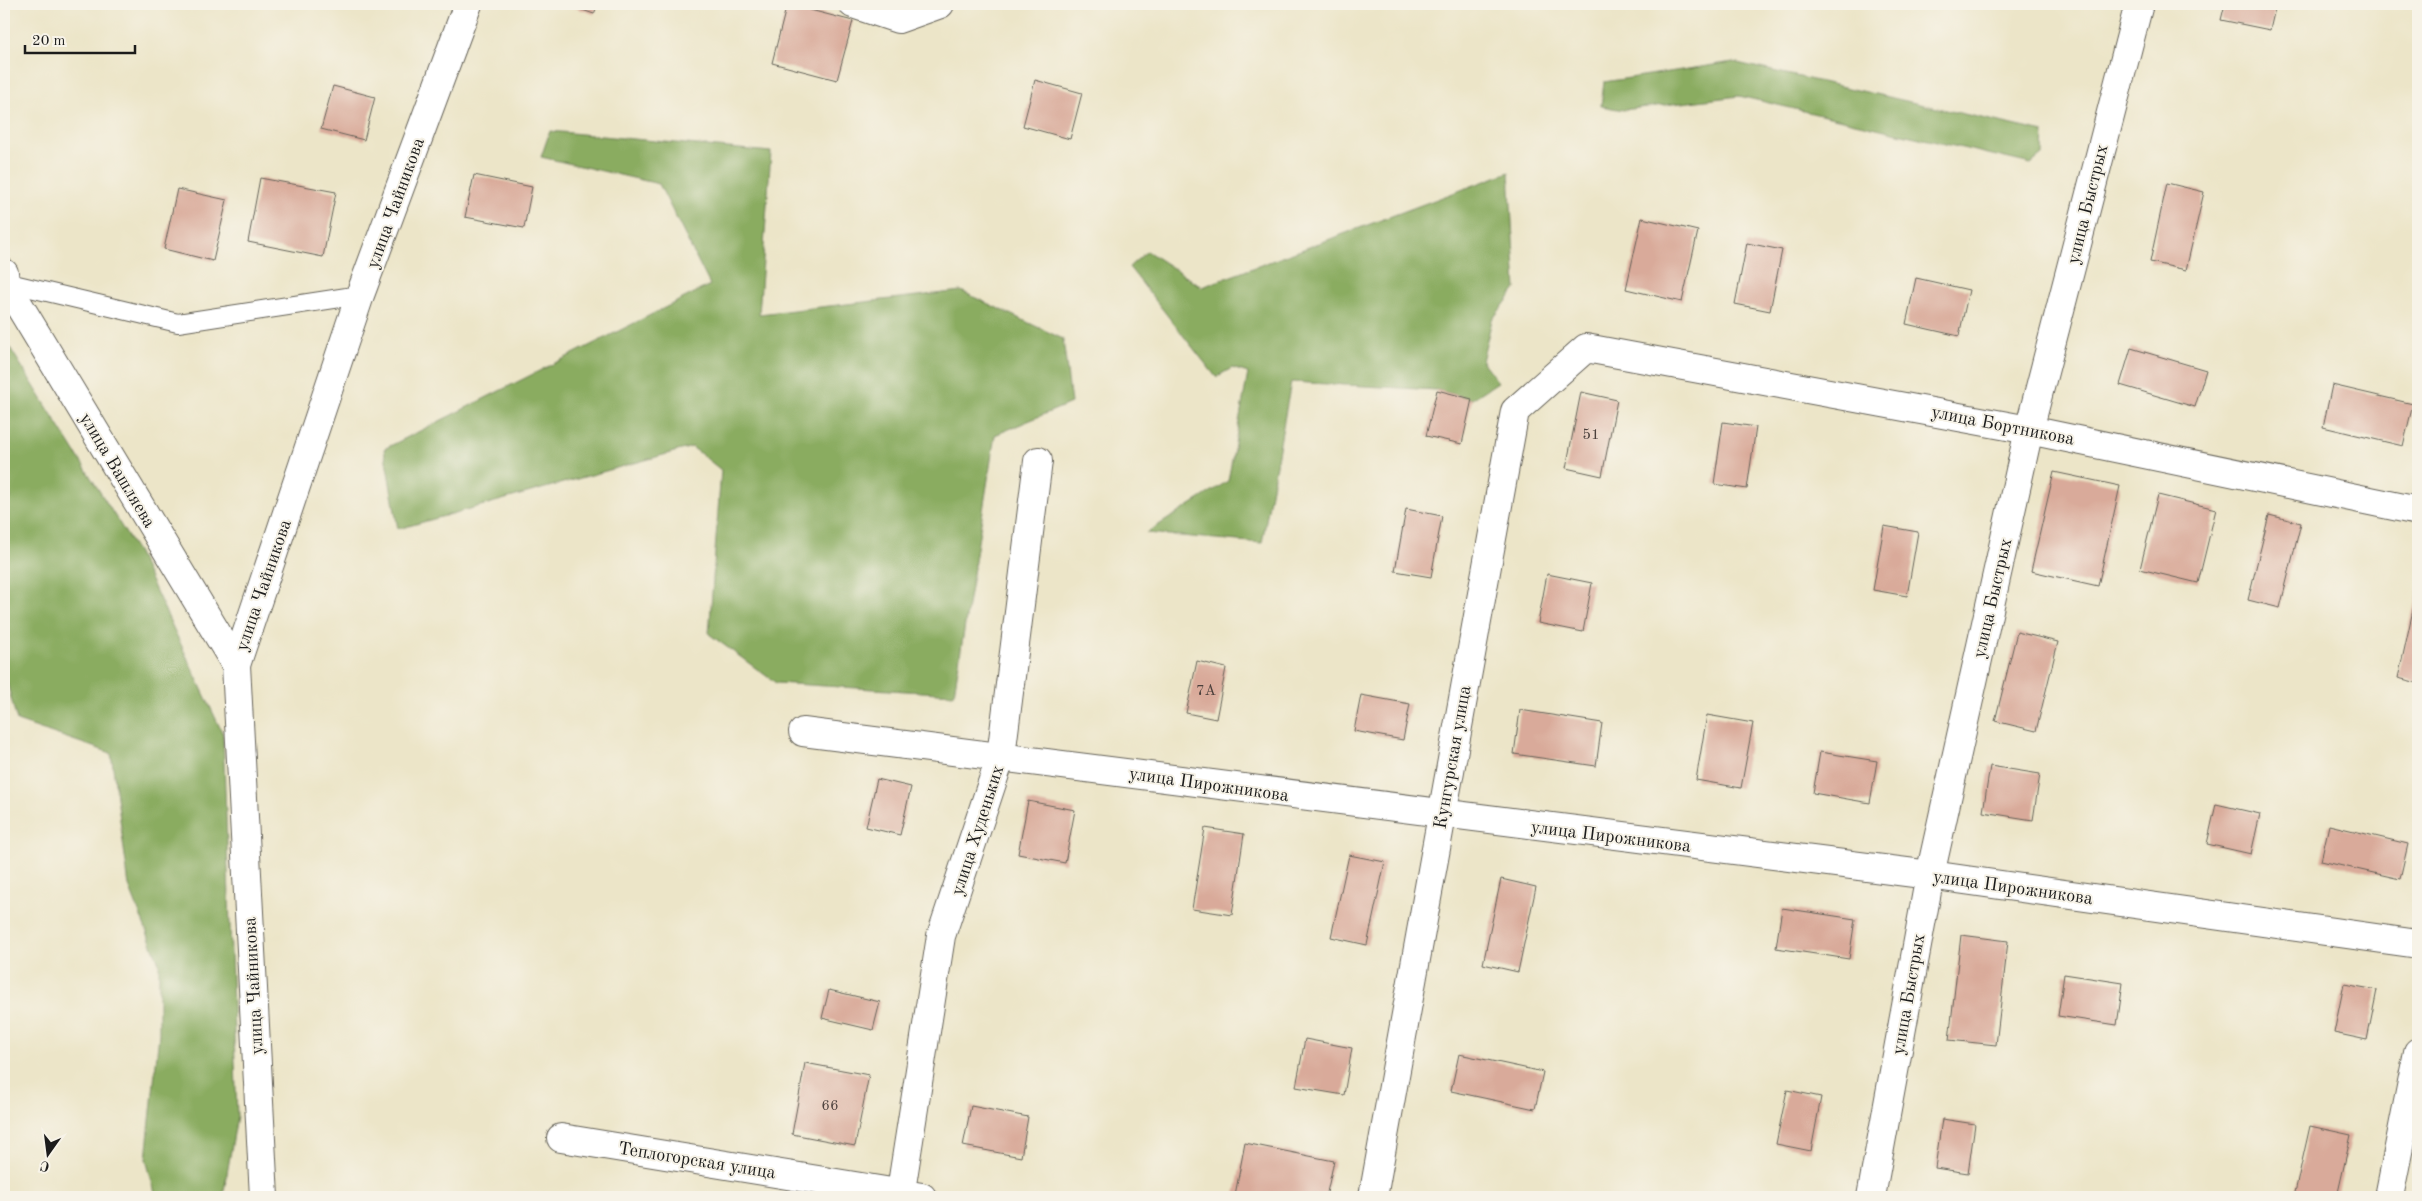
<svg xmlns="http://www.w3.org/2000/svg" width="2422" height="1201" font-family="'Old Standard TT',serif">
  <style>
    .forest { fill: #8aac61; stroke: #53643e }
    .building { fill: #d9aa9a }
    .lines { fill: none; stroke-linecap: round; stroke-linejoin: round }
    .service-casing { stroke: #656258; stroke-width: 20 }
    .minor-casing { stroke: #656258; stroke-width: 30 }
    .tertiary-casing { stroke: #656258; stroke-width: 30 }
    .service { stroke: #fff; stroke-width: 18 }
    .minor { stroke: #fff; stroke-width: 28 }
    .tertiary { stroke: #fff; stroke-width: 28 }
    .labels { text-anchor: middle; stroke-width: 4; stroke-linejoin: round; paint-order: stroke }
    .number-label { font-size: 15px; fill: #4b403c }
    .street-label { font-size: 18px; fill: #1c1c1c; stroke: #f7f3e8 }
  </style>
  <rect width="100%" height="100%" fill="#f7f3e8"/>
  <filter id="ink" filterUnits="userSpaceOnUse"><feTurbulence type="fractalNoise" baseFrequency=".02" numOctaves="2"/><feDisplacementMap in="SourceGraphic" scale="10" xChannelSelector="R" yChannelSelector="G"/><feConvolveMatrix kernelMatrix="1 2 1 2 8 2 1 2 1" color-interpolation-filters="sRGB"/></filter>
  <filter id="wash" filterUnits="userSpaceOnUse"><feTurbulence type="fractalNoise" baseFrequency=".0096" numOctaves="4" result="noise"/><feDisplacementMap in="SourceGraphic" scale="20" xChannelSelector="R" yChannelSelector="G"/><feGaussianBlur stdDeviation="1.12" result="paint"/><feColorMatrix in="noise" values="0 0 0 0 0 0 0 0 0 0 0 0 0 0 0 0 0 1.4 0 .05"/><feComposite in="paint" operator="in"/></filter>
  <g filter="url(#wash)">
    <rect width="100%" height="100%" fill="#ece5c8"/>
    <g class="forest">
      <path d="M 1733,62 L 2044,132 L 2043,154 L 2031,164 L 1739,96 L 1623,110 L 1601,106 L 1604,82 Z"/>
      <path d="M 550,131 L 771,152 L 759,314 L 961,291 L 1063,339 L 1071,403 L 995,435 L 954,694 L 776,683 L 709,634 L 721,470 L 692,447 L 398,529 L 384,449 L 710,285 L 659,184 L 541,157 Z"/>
      <path d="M 1509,172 L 1516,289 L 1492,320 L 1482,361 L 1498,382 L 1472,399 L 1437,390 L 1291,382 L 1262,543 L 1146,533 L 1228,481 L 1248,373 L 1232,368 L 1216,377 L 1129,267 L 1147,251 L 1202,287 Z"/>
      <path d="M 4,338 L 138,553 L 223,734 L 237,1116 L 223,1197 L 156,1197 L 146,1159 L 159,1034 L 159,963 L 129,886 L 111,753 L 17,721 L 4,671 L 4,506 L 11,498 L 4,474 Z"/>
    </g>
    <g id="blocks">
      <g class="building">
        <path d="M 565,4 L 598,4 L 594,14 Z"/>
        <path d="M 787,4 L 853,21 L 837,80 L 772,63 Z"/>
        <path d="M 2225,4 L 2276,4 L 2270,30 L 2221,20 Z"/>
        <path d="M 1035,80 L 1082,93 L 1070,139 L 1023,126 Z"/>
        <path d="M 333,86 L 375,97 L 364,140 L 321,129 Z"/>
        <path d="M 474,175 L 532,187 L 524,228 L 465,217 Z"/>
        <path d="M 260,178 L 336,192 L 323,257 L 248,242 Z"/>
        <path d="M 2167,183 L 2204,192 L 2186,270 L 2150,262 Z"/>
        <path d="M 177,189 L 227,200 L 213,261 L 164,249 Z"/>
        <path d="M 1642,218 L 1698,231 L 1682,302 L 1626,289 Z"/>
        <path d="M 1747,243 L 1782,250 L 1770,311 L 1735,304 Z"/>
        <path d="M 1916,278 L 1969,290 L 1959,336 L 1906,324 Z"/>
        <path d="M 2131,348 L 2206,370 L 2195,407 L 2120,385 Z"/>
        <path d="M 2332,385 L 2413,404 L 2403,446 L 2323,427 Z"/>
        <path d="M 1437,390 L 1472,399 L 1462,444 L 1426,436 Z"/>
        <path d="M 1581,392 L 1617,400 L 1602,476 L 1566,468 Z"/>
        <path d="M 1723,422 L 1756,427 L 1747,489 L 1714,484 Z"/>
        <path d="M 2054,472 L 2120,486 L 2098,586 L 2031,571 Z"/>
        <path d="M 2158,495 L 2216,509 L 2198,583 L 2140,569 Z"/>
        <path d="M 1406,509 L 1442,516 L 1431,577 L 1395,571 Z"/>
        <path d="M 2269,515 L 2301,523 L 2280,608 L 2248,600 Z"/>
        <path d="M 1884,526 L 1918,532 L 1907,596 L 1873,590 Z"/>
        <path d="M 1547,574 L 1592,583 L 1583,632 L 1538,623 Z"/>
        <path d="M 2417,592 L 2418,592 L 2418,683 L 2398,678 Z"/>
        <path d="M 2017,632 L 2058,642 L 2036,731 L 1995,721 Z"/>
        <path d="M 1197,661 L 1226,668 L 1216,719 L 1186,713 Z"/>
        <path d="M 1361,695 L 1410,704 L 1403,740 L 1354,731 Z"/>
        <path d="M 1520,710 L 1602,723 L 1596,766 L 1514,754 Z"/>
        <path d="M 1707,715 L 1753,723 L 1741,788 L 1696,780 Z"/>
        <path d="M 1820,752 L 1877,761 L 1870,803 L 1813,793 Z"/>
        <path d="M 1990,766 L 2040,774 L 2033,820 L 1983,812 Z"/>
        <path d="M 877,779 L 911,787 L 900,835 L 866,827 Z"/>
        <path d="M 1028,801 L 1075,810 L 1065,863 L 1018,854 Z"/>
        <path d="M 2216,804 L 2260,814 L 2251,854 L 2207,844 Z"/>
        <path d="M 2329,825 L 2408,844 L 2400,879 L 2321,861 Z"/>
        <path d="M 1205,828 L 1244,834 L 1232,915 L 1192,909 Z"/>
        <path d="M 1349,855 L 1385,862 L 1367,945 L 1331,937 Z"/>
        <path d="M 1501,879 L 1536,887 L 1518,972 L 1483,964 Z"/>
        <path d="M 1782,908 L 1855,919 L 1849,959 L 1776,948 Z"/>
        <path d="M 1961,935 L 2008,941 L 1996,1045 L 1949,1040 Z"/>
        <path d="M 2064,974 L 2123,983 L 2117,1025 L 2058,1016 Z"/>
        <path d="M 2344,984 L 2377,990 L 2367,1040 L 2334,1033 Z"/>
        <path d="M 829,990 L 880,1002 L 873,1030 L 822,1018 Z"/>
        <path d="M 1305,1039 L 1352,1048 L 1344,1095 L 1296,1087 Z"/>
        <path d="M 1459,1054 L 1543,1072 L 1535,1109 L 1451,1091 Z"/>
        <path d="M 805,1063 L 869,1075 L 855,1146 L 792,1134 Z"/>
        <path d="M 1787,1090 L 1821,1097 L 1811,1151 L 1776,1144 Z"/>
        <path d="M 971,1106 L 1028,1117 L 1021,1157 L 963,1146 Z"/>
        <path d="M 1942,1119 L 1975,1124 L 1968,1173 L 1935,1168 Z"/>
        <path d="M 2310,1126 L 2351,1135 L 2337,1197 L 2294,1197 Z"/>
        <path d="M 1245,1143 L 1334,1161 L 1326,1197 L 1247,1197 L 1235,1195 Z"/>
      </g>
    </g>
  </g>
  <g filter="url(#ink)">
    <use href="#blocks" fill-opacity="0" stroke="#656258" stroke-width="1"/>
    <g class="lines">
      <defs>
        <path id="service" d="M 5,282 L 178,323 L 360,295"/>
        <g id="minor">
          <path d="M 853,4 L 898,19 L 940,4"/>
          <path d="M 236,665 L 360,295 L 468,4"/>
          <path d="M 803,732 L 1930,875 L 2418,944"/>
          <path d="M 561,1138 L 922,1197"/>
          <path d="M 900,1197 L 941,936 L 1001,756 L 1038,461"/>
          <path d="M 1373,1197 L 1515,411 L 1586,348 L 2029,430 L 2418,511"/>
          <path d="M 1871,1197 L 1930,875 L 2029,430 L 2139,4"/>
          <path d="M 2389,1197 L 2418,1052"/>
        </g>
        <path id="tertiary" d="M 4,273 L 5,282 L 236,665 L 264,1197"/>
      </defs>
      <use href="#service" class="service-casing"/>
      <use href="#minor" class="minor-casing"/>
      <use href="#tertiary" class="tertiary-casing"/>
      <use href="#service" class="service"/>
      <use href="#minor" class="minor"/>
      <use href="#tertiary" class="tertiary"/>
    </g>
  </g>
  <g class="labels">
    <g class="number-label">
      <text x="1591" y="439">51</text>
      <text x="1206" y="695">7А</text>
      <text x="830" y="1110">66</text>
    </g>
    <g class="street-label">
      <text transform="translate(395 203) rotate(-70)" y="6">улица Чайникова</text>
      <text transform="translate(2087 204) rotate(-76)" y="6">улица Быстрых</text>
      <text transform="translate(2003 425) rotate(11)" y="6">улица Бортникова</text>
      <text transform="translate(118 470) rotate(59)" y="6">улица Вашляева</text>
      <text transform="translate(263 585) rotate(-71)" y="6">улица Чайникова</text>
      <text transform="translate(1992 598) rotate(-77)" y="6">улица Быстрых</text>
      <text transform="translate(1452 757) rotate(-80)" y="6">Кунгурская улица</text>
      <text transform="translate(1209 784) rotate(8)" y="6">улица Пирожникова</text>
      <text transform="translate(977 830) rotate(-72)" y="6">улица Худеньких</text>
      <text transform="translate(1611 836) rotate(7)" y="6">улица Пирожникова</text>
      <text transform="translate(2013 887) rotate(8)" y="6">улица Пирожникова</text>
      <text transform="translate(253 986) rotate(-93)" y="6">улица Чайникова</text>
      <text transform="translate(1908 994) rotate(-80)" y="6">улица Быстрых</text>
      <text transform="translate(697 1160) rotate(9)" y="6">Теплогорская улица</text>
    </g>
  </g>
  <rect width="2422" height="1201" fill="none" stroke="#f7f3e8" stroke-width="20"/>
  <g transform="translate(48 1154) rotate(194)" stroke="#f7f3e8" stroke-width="4" paint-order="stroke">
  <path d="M0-4L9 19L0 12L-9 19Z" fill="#1c1c1c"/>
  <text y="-8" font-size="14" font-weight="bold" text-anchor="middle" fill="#1c1c1c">С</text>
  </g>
  <path d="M25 45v8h110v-8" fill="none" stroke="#1c1c1c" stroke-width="2.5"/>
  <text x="32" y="45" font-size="15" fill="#1c1c1c" stroke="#f7f3e8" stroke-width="4" paint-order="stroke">20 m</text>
</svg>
